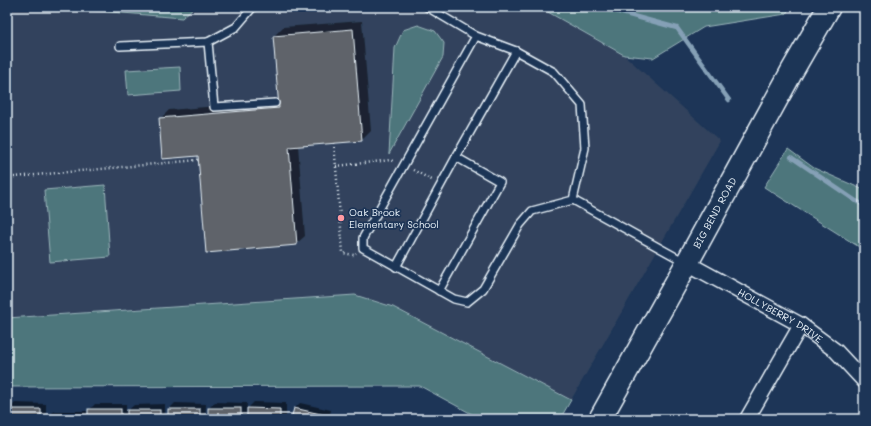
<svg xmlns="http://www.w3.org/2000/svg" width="871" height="426" font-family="Mali,sans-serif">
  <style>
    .built { fill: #31435d }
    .green { fill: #4d767b; stroke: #9ab4ba }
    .shadow { fill: #0007 }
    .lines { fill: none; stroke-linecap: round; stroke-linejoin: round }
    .stream { stroke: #85a0b6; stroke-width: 4.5 }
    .building { fill: #5f646a; stroke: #e8f1f8 }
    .lane-casing { stroke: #e8f1f8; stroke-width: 10 }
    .street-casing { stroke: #e8f1f8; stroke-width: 17 }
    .primary-casing { stroke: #e8f1f8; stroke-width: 25 }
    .path { stroke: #e8f1f8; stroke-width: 2.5; stroke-dasharray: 1 3; stroke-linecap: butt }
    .lane { stroke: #1d3557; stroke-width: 7 }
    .street { stroke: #1d3557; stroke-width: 14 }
    .primary { stroke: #1d3557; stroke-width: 22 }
    .poi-dot { fill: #ff9aa2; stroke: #1d3557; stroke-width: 1.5 }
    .labels { text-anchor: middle; stroke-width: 3.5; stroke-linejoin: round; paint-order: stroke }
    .poi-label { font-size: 10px; fill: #e8f1f8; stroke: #1d3557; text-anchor: start }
    .street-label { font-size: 10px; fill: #e8f1f8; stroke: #1d3557 }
  </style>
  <rect width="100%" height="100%" fill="#1d3557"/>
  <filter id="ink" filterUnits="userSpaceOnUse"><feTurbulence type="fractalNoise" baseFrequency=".025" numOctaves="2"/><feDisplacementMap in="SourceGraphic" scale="8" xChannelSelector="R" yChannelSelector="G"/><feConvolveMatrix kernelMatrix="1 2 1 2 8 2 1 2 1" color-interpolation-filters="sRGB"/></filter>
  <g filter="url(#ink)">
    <path class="built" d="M 7,7 L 539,7 L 624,55 L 720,141 L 571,400 L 393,307 L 355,295 L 7,318 Z"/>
    <g class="green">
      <path d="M 51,7 L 194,7 L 182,18 Z"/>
      <path d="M 539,7 L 790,7 L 786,14 L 704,27 L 653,58 L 624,55 Z"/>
      <path d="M 418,25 L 435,31 L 444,43 L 443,57 L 389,154 L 395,48 L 403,30 Z"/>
      <path d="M 180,67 L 181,91 L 128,95 L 126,70 Z"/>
      <path d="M 788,149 L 814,168 L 864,190 L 864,250 L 764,187 Z"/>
      <path d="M 105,185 L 110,257 L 50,262 L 44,190 Z"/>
      <path d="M 355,295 L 393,307 L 571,400 L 560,419 L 481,419 L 420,386 L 7,387 L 7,318 Z"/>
    </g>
    <g class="shadow">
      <path d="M 362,21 L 371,131 L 362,140 L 298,145 L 305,236 L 296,244 L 160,119 L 169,110 L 279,101 L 274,36 L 283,27 Z"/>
      <path d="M 215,402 L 247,403 L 246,419 L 209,419 L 209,408 Z"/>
      <path d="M 254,402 L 286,403 L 286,419 L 248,419 L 248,408 Z"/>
      <path d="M 15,403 L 46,404 L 46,419 L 9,419 L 9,409 Z"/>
      <path d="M 175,403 L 206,404 L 205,419 L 169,419 L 169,409 Z"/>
      <path d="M 300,403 L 331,410 L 329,419 L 292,419 L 294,409 Z"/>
      <path d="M 95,404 L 126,404 L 126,412 L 134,405 L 165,404 L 165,419 L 89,419 L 89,410 Z"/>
      <path d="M 54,411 L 87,411 L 87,419 L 48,419 L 48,417 Z"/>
      <path d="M 344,416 L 362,419 L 342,419 Z"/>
    </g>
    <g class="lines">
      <g class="stream">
        <path d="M 606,7 L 611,10 L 677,28 L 729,100"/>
        <path d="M 791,157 L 856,201 L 864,205"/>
      </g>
    </g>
    <g class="building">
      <path d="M 353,29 L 362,141 L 289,147 L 297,245 L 206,253 L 198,156 L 162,159 L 159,118 L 279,108 L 273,36 Z"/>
      <rect x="208" y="408" width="33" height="11"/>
      <path d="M 247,408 L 280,409 L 280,419 L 247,419 Z"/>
      <path d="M 294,408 L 325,415 L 325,419 L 291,419 Z"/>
      <rect x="8" y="409" width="33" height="10"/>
      <rect x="88" y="409" width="33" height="10"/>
      <rect x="168" y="409" width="32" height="10"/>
      <rect x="127" y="410" width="33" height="9"/>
      <rect x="47" y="416" width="34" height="3"/>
    </g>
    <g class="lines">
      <defs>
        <g id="lane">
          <path d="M 427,7 L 476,36 L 516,51 L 554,72 L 582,105 L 585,148 L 573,200 L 532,211 L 520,225 L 483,289 L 467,302 L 454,299 L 363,248 L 363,238 L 476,36"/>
          <path d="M 208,42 L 214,107 L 275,103"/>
          <path d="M 120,46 L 208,42 L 236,27 L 253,7"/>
          <path d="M 573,200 L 685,262"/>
          <path d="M 396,267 L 456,157 L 516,51"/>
          <path d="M 439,291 L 500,182 L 456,157"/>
        </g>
        <g id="street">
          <path id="s1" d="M 687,263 L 801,325 L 836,351 L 864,381"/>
          <path d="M 747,419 L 801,325"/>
        </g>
        <g id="primary">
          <path id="s2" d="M 600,419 L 687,263 L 792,71 L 829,7"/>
        </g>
      </defs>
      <use href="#lane" class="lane-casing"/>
      <use href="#street" class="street-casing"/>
      <use href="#primary" class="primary-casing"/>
      <g class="path">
        <path d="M 334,143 L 343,253 L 354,255 L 356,253"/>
        <path d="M 336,166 L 391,160 L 394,162"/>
        <path d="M 413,170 L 432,180"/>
        <path d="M 14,177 L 198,160"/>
      </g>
      <use href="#lane" class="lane"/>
      <use href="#street" class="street"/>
      <use href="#primary" class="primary"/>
    </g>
  </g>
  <circle class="poi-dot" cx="341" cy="218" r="4"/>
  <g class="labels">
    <g class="poi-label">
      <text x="349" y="216">Oak Brook<tspan x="349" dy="12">Elementary School</tspan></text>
    </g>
    <g class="street-label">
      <text dy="4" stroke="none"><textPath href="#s2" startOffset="236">BIG BEND ROAD</textPath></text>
      <text dy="4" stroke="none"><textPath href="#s1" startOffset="107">HOLLYBERRY DRIVE</textPath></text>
    </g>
  </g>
  <rect width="871" height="426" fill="none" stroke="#1d3557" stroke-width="24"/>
  <rect x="12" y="12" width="847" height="402" fill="none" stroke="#e8f1f8" stroke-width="1.5" filter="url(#ink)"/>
</svg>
